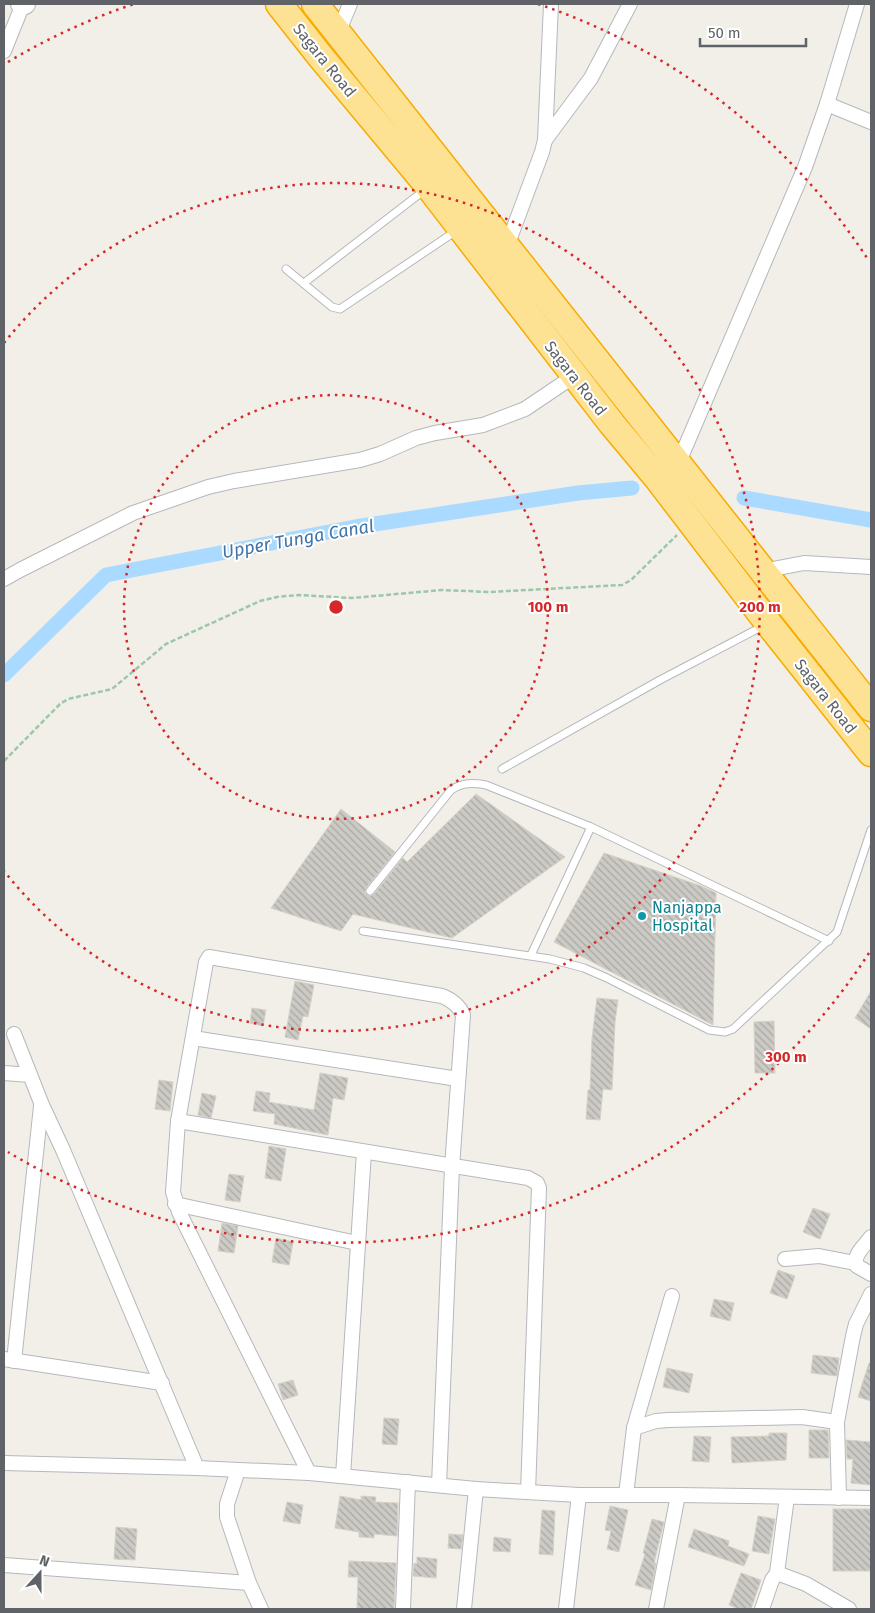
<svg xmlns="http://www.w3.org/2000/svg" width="875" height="1613" font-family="'Fira Sans',sans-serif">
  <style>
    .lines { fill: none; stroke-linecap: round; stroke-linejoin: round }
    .canal { stroke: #aadaff; stroke-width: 15 }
    .building { fill: url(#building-back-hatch); stroke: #d6d1c6 }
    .lane-casing { stroke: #b5b8bc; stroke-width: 9 }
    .street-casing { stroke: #b5b8bc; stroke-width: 16 }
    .secondary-casing { stroke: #b6babf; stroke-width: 22 }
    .highway-casing { stroke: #f9ab00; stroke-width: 29 }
    .path { stroke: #9cc7a9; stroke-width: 2.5; stroke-dasharray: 5 2.5; stroke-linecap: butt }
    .lane { stroke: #fff; stroke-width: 7 }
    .street { stroke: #fff; stroke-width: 14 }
    .secondary { stroke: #fff; stroke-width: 20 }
    .highway { stroke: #fde293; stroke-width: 26 }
    .ring { fill: none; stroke: #d62828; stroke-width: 2.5; stroke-dasharray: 2.5 5 }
    .culture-dot { fill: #0f9aa8; stroke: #fff; stroke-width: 2 }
    .labels { text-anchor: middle; stroke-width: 4; stroke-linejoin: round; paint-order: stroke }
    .street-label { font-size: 16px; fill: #5f6368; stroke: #fff }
    .culture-label { font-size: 16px; fill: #0d838f; stroke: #fff; text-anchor: start }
    .water-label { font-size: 18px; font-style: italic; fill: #4174aa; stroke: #fff }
    .centre { fill: #d62828; stroke: #fff; stroke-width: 2.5 }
    .ring-label { font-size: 15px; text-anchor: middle; font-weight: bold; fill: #d62828; stroke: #fff; stroke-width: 4; stroke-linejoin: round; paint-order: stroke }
  </style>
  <defs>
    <pattern id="building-back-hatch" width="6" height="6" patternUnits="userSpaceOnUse" patternTransform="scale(1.25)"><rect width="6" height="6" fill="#cccac5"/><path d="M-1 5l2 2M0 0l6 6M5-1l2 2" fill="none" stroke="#a9a8a4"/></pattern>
  </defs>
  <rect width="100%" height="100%" fill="#f1efe8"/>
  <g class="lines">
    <g class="canal">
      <path d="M 744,498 L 871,520"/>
      <path d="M 4,675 L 106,575 L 355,527 L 578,493 L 632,488"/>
    </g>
  </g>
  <g class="building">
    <path d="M 476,794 L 565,857 L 452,938 L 353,914 L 341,931 L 271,908 L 341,809 L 395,852 L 366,888 L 365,893 L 370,896 L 374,894 L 403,858 L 407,862 Z"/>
    <path d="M 604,853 L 701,886 L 716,893 L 713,1025 L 554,942 Z"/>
    <path d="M 295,981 L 314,985 L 308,1017 L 303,1016 L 298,1040 L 285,1037 Z"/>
    <path d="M 871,991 L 871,1029 L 855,1018 Z"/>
    <path d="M 597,998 L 618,1000 L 615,1022 L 612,1090 L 603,1089 L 600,1120 L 586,1119 L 588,1090 L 590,1090 L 592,1038 Z"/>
    <path d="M 252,1008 L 266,1010 L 263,1026 L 250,1023 Z"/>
    <path d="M 774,1021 L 775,1073 L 755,1073 L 754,1022 Z"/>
    <path d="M 320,1073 L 348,1078 L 344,1100 L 333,1098 L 328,1135 L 274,1124 L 275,1114 L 253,1111 L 256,1091 L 270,1093 L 269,1102 L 314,1110 Z"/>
    <path d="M 159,1080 L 173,1082 L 170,1111 L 155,1109 Z"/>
    <path d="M 202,1093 L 216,1096 L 211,1118 L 198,1115 Z"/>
    <path d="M 269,1146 L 286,1149 L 281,1181 L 265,1178 Z"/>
    <path d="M 229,1174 L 244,1176 L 240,1202 L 225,1200 Z"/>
    <path d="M 813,1208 L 830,1214 L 820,1239 L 803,1232 Z"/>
    <path d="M 222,1223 L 238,1226 L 234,1253 L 218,1251 Z"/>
    <path d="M 276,1238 L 293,1242 L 289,1265 L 272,1262 Z"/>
    <path d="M 778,1270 L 795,1276 L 787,1299 L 770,1293 Z"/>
    <path d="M 714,1299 L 734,1303 L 730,1321 L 710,1316 Z"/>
    <path d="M 813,1355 L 839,1358 L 837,1376 L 811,1373 Z"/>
    <path d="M 869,1363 L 871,1363 L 871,1401 L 858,1397 Z"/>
    <path d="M 667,1368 L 693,1374 L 689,1393 L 663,1387 Z"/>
    <path d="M 293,1380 L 298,1395 L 283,1400 L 278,1384 Z"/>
    <path d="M 384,1418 L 399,1419 L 397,1445 L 382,1444 Z"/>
    <path d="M 809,1430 L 828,1430 L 829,1458 L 809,1458 Z"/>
    <path d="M 769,1433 L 787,1433 L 786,1460 L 732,1463 L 731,1437 L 769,1436 Z"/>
    <path d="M 694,1436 L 711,1437 L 709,1462 L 692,1461 Z"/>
    <path d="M 846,1440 L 871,1442 L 871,1485 L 851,1483 L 853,1459 L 847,1459 Z"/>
    <path d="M 340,1496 L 361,1500 L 361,1496 L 376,1497 L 375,1502 L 398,1503 L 397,1536 L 374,1534 L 374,1538 L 359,1537 L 359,1532 L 335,1528 Z"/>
    <path d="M 287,1502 L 303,1505 L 300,1524 L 283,1521 Z"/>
    <path d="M 610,1506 L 628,1510 L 619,1552 L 607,1549 L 611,1531 L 605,1530 Z"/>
    <rect x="833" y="1509" width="38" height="62"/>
    <path d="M 542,1510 L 555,1511 L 553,1555 L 539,1554 Z"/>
    <path d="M 758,1516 L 775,1519 L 769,1554 L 752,1551 Z"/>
    <path d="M 652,1519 L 664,1522 L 654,1563 L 656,1563 L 651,1590 L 635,1585 L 645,1554 L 643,1553 Z"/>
    <path d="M 116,1527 L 137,1529 L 135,1560 L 114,1559 Z"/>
    <path d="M 694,1529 L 729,1541 L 728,1546 L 749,1554 L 744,1566 L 688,1547 Z"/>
    <path d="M 449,1534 L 463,1535 L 461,1549 L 448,1548 Z"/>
    <path d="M 494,1537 L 511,1539 L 510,1552 L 493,1551 Z"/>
    <path d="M 417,1557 L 437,1559 L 436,1578 L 413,1576 L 414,1563 L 417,1564 Z"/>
    <path d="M 349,1561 L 396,1563 L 394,1609 L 357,1609 L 358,1577 L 348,1577 Z"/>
    <path d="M 741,1573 L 761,1580 L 751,1609 L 739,1609 L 729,1605 Z"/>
  </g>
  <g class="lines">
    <defs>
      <g id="lane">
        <path d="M 286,269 L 332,307 L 340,309 L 456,231"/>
        <path d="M 304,283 L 426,189"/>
        <path d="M 502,769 L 660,680 L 765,625"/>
        <path d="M 370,891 L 451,790 C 463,782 473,783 486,785 L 591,827 L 829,941"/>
        <path d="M 363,931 L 550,959 L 584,968 L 607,978 L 709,1030 L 725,1032 L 733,1029 L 837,932 L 871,830"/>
        <path d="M 531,955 L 591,827"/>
      </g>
      <g id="street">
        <path d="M 338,33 L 350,4"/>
        <path d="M 4,51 L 23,4"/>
        <path d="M 827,104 L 871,122"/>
        <path d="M 545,140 L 591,78 L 630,4"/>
        <path d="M 507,246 L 542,152 L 545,140 L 551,4"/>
        <path d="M 676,465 L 678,464 L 805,167 L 827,104 L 857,4"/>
        <path d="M 763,571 L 804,563 L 871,567"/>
        <path d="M 4,579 L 20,570 L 133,513 L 208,487 L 234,481 L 360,460 L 380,454 L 416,438 L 435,433 L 483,425 L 525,409 L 574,376"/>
        <path d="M 14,1034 L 42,1105 L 63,1150 L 197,1468"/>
        <path d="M 193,1038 L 458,1079"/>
        <path d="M 4,1073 L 30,1075"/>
        <path d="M 178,1121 L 528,1178 L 537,1183 L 539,1188 L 528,1492"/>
        <path d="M 175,1204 L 357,1243"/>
        <path d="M 871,1237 C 865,1246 852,1255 857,1266 L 871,1274"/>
        <path d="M 785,1259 L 819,1256 L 855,1263"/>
        <path d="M 4,1359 L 162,1383"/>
        <path d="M 14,1361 L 41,1106"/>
        <path d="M 634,1428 L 656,1421 L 668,1420 L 802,1417 L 837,1422"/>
        <path d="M 4,1463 L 197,1468 L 309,1473 L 476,1489 L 579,1495 L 678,1495 L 871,1498"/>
        <path d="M 238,1470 L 227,1504 L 227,1517 L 249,1583 L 261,1609"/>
        <path d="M 309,1473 L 179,1212 L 173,1192 L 178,1121 L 206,962 L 209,957 L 442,996 C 452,1000 459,1005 463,1015 L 452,1167 L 439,1485"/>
        <path d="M 343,1476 L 364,1152"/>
        <path d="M 626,1495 L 634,1428 L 672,1296"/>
        <path d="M 839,1498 L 837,1422 L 853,1336 L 856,1324 L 871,1294"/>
        <path d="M 4,1565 L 249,1583"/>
        <path d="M 777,1573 L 806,1584 L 849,1609"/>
        <path d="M 403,1609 L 408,1482"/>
        <path d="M 464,1609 L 476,1489"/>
        <path d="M 566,1609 L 579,1495"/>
        <path d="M 656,1609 L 678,1495"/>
        <path d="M 762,1609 L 772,1580 L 777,1573 L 787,1497"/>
      </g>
      <path id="secondary" d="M 21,4 L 25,4"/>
      <g id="highway">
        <path d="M 279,4 L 320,56 L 429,187 L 612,424 L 658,479 L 768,623 L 871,753"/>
        <path d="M 315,4 L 871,708"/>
      </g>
    </defs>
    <use href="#lane" class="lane-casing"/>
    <use href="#street" class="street-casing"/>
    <use href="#secondary" class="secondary-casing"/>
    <use href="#highway" class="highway-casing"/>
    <path class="path" d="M 4,761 L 60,704 L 68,699 L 112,689 L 166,644 L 260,601 L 277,597 L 298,595 L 352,598 L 442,590 L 489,592 L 622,585 L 631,580 L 677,535"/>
    <use href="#lane" class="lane"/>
    <use href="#street" class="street"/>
    <use href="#secondary" class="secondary"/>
    <use href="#highway" class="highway"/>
  </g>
  <g class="ring">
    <circle cx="336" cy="607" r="212"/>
    <path d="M4 343A424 424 0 1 1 4 871"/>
    <path d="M869 953A636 636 0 0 1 8 1152M8 62A636 636 0 0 1 134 4M538 4A636 636 0 0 1 869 261"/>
  </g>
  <circle class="culture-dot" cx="642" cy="916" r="5"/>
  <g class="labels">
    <g class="street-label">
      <text transform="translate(325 60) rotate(51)" y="6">Sagara Road</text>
      <text transform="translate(576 378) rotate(52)" y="6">Sagara Road</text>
      <text transform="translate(826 696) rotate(52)" y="6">Sagara Road</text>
    </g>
    <g class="culture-label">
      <text x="652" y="913">Nanjappa<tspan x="652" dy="18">Hospital</tspan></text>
    </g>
    <g class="water-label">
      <text transform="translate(298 539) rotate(-10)" y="6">Upper Tunga Canal</text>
    </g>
  </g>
  <circle cx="336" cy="607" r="8" class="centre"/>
  <g class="ring-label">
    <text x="548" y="612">100 m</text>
    <text x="760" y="612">200 m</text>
    <text x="786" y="1062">300 m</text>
  </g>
  <rect width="875" height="1613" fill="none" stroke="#5f6368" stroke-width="10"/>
  <g transform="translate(40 1573) rotate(21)" stroke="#ffffff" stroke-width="4" paint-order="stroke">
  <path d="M0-4L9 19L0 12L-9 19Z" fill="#5f6368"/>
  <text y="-8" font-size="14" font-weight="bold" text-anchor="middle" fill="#5f6368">N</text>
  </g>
  <path d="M700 38v8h106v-8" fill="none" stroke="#5f6368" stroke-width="2.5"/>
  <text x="708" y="38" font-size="15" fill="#5f6368" stroke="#ffffff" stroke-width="4" paint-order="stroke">50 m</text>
</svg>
